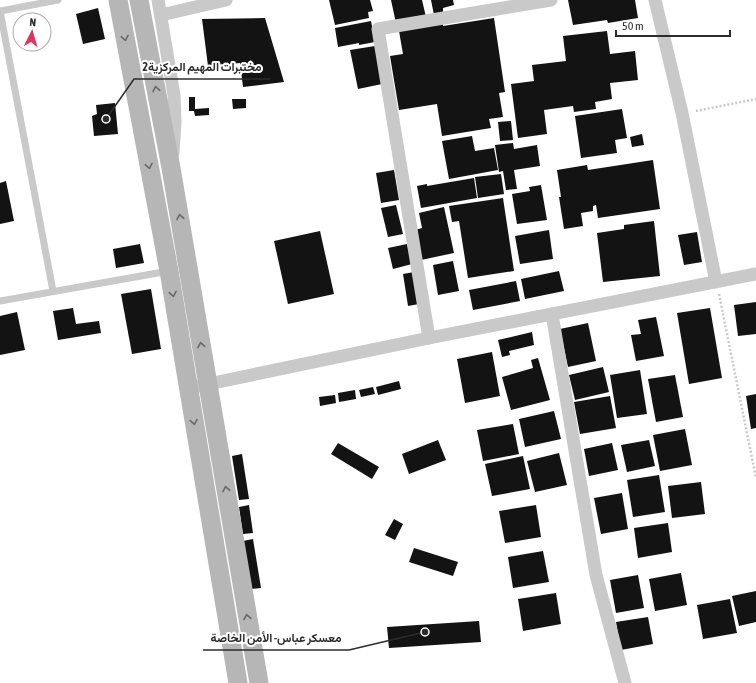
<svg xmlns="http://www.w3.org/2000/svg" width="756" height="683" font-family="'Asap Condensed',Vazirmatn,sans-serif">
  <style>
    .building { fill: #131313 }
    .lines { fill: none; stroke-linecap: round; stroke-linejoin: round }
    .path { stroke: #c9c9c9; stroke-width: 2.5; stroke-dasharray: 2 2; stroke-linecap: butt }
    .lane { stroke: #c9c9c9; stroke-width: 7 }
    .street { stroke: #c9c9c9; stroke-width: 13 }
    .secondary { stroke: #b6b6b6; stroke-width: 19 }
    .oneway { stroke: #6a6a6a }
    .leader { fill: none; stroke: #2c2c2c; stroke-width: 1.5 }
    .callout-dot { fill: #2c2c2c; stroke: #fff; stroke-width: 1.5 }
    .callout-label { font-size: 12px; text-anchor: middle; font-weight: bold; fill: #2c2c2c; stroke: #fff; stroke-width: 4; stroke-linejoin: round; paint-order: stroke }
  </style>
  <rect width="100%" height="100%" fill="#fff"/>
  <g class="building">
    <path d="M 329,0 L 370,0 L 373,11 L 368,12 L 369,18 L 335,25 Z"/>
    <path d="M 391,0 L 422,0 L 426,17 L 396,23 Z"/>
    <path d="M 431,0 L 453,0 L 454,5 L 443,8 L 443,13 L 434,15 Z"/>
    <path d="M 568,0 L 635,0 L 638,18 L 608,23 L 607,20 L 573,25 Z"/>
    <path d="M 98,8 L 105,39 L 83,44 L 76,14 Z"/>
    <path d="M 265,18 L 284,82 L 243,87 L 240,63 L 208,66 L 202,19 Z"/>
    <path d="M 494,18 L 505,92 L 499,93 L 503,117 L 489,119 L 491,128 L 442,136 L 437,104 L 399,110 L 390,56 L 403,54 L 399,31 L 443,24 L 443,26 Z"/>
    <path d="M 371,21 L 375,42 L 359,45 L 359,43 L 338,47 L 335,28 Z"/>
    <path d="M 607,31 L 610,54 L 635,51 L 638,80 L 610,83 L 612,99 L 595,102 L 596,109 L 574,112 L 573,106 L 544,110 L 547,134 L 518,138 L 511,84 L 534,81 L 532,65 L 566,61 L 563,36 Z"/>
    <path d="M 375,46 L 382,84 L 358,89 L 350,50 Z"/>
    <path d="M 189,97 L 195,97 L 195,109 L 209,108 L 209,115 L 195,116 L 194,111 L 189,111 Z"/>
    <path d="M 232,99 L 246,99 L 246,108 L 233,109 Z"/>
    <path d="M 115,103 L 118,134 L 94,136 L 92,116 L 97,114 L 96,105 Z"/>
    <path d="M 622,109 L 627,138 L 615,140 L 617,153 L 581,158 L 575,116 Z"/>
    <path d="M 511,121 L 513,140 L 500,141 L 498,122 Z"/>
    <path d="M 642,134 L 644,145 L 632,147 L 630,137 Z"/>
    <path d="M 472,136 L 475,151 L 494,148 L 498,170 L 449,179 L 442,141 Z"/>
    <path d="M 513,143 L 514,149 L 537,145 L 540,166 L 514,170 L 517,189 L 506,190 L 503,171 L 499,172 L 495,145 Z"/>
    <path d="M 653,160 L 660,209 L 598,218 L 596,205 L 593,206 L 593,211 L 581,213 L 583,226 L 564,229 L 559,197 L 561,197 L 557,170 L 587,165 L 588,170 Z"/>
    <path d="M 394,170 L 399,200 L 381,203 L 376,173 Z"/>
    <path d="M 501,174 L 504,194 L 478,198 L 475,177 Z"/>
    <path d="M 474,178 L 477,198 L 421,208 L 417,186 L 427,184 L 427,186 Z"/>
    <path d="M 6,181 L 14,221 L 0,224 L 0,183 Z"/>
    <path d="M 541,185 L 547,220 L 517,224 L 512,194 L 530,191 L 529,187 Z"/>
    <path d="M 503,198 L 514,271 L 468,278 L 459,221 L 452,222 L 449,206 Z"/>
    <path d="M 396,205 L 403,234 L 388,237 L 381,208 Z"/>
    <path d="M 444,207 L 454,253 L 421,260 L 415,230 L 422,228 L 419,213 Z"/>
    <path d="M 654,221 L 660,276 L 603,282 L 597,233 L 624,229 L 624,225 Z"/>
    <path d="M 549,230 L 553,259 L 520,264 L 515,236 Z"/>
    <path d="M 320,231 L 334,294 L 288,304 L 274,241 Z"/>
    <path d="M 697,232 L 702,262 L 684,265 L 678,235 Z"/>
    <path d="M 140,244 L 144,263 L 116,268 L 113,249 Z"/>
    <path d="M 407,244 L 412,264 L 393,269 L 388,248 Z"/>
    <path d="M 453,261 L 459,291 L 438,295 L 433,265 Z"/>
    <path d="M 559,271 L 564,291 L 525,299 L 521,279 Z"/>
    <path d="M 414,272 L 419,304 L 408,306 L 403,274 Z"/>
    <path d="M 516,281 L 520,301 L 473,310 L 469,290 Z"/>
    <path d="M 151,289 L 161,349 L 132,354 L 121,294 Z"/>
    <path d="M 756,302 L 756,334 L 738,336 L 734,305 Z"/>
    <path d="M 73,308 L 76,324 L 99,321 L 101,333 L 58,340 L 53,311 Z"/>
    <path d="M 710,308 L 722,378 L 689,384 L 677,313 Z"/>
    <path d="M 17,312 L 25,350 L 0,355 L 0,316 Z"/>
    <path d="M 656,317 L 664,356 L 636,361 L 631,335 L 641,334 L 638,320 Z"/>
    <path d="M 588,323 L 596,361 L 568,367 L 560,329 Z"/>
    <path d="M 532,332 L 534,345 L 509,351 L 510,355 L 502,357 L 498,340 Z"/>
    <path d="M 492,352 L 500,396 L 465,403 L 457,359 Z"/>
    <path d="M 538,358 L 550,400 L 511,410 L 502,377 L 533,368 L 531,360 Z"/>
    <path d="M 603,367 L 609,392 L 575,400 L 569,375 Z"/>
    <path d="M 640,370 L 647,414 L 617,418 L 610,375 Z"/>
    <path d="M 675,375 L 683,417 L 656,422 L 648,379 Z"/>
    <path d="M 399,381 L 401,389 L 378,395 L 376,387 Z"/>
    <path d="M 373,387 L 375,394 L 361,397 L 359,390 Z"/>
    <path d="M 355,390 L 356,399 L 339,402 L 338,393 Z"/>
    <path d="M 756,394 L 756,428 L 751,429 L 746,396 Z"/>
    <path d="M 335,395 L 336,403 L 320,406 L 319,397 Z"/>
    <path d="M 610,396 L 616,428 L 580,434 L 574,402 Z"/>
    <path d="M 554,411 L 561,439 L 525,447 L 519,419 Z"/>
    <path d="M 513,424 L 519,454 L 483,461 L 477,430 Z"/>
    <path d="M 685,429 L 692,465 L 660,471 L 653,435 Z"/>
    <path d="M 438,440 L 446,460 L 409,474 L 402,454 Z"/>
    <path d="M 649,440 L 655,466 L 627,472 L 621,445 Z"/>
    <path d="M 338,443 L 379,467 L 372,479 L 331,454 Z"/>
    <path d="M 612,443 L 618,470 L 589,476 L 584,449 Z"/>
    <path d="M 559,453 L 567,485 L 535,492 L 527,461 Z"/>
    <path d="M 242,454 L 249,499 L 239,500 L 232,456 Z"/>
    <path d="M 523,456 L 530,489 L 492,496 L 485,464 Z"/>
    <path d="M 659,475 L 665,512 L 633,517 L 627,480 Z"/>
    <path d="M 701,482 L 705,514 L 672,518 L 668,486 Z"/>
    <path d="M 622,493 L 628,529 L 601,534 L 594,498 Z"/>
    <path d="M 249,505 L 253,533 L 243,534 L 239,507 Z"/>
    <path d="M 536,505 L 541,537 L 505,543 L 499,511 Z"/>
    <path d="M 394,519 L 403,524 L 395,540 L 385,535 Z"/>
    <path d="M 668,523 L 672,552 L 638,558 L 634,528 Z"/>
    <path d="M 253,539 L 261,588 L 251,589 L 243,541 Z"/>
    <path d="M 414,548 L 458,562 L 453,576 L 409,562 Z"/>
    <path d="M 543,551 L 549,582 L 513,588 L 508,557 Z"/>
    <path d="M 681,573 L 687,605 L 655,611 L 649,579 Z"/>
    <path d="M 638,575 L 644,608 L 616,613 L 610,580 Z"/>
    <path d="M 756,591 L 756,622 L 739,626 L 732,596 Z"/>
    <path d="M 556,593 L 561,624 L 523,631 L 518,599 Z"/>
    <path d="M 730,599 L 737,633 L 703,639 L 697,605 Z"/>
    <path d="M 648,617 L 653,644 L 621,650 L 616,622 Z"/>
    <path d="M 479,621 L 481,642 L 389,648 L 387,627 Z"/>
  </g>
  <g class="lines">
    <g class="path">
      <path d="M 696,111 L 756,99"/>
      <path d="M 719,294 L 756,478"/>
    </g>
    <g class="lane">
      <path d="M 0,11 L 53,291"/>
      <path d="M 0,11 L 58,0"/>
      <path d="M 0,301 L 169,271"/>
    </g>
    <g class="street">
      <path d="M 158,0 L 174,95 L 175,122 L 173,153"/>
      <path d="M 655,0 L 682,113 L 716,282"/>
      <path d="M 161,15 L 226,0"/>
      <path d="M 552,314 L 596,575 L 625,683"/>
      <path d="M 429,338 L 378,29 L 551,0"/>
      <path d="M 189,388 L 429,338 L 756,274"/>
    </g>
    <g class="secondary">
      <path d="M 118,0 L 169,271 L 238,683"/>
      <path d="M 139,0 L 171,168 L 259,683"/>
    </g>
  </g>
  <defs><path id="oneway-chevron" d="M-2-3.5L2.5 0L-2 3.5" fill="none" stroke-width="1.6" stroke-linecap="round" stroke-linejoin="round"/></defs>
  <g class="oneway">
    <use href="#oneway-chevron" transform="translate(125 38) rotate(79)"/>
    <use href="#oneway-chevron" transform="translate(156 89) rotate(-101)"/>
    <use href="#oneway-chevron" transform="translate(149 166) rotate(79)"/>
    <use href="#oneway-chevron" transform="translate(180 217) rotate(-100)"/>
    <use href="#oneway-chevron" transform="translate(173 294) rotate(80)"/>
    <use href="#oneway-chevron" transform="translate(201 345) rotate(-100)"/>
    <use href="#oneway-chevron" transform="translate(194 422) rotate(80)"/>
    <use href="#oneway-chevron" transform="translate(226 489) rotate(-100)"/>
    <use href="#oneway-chevron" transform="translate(247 617) rotate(-100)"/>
  </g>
  <path class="leader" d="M106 119L134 79H270M425 632L349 650H203"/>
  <g class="callout-dot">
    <circle cx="106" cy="119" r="4"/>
    <circle cx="425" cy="632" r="4"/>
  </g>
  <g class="callout-label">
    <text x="202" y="71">مختبرات المهيم المركزية2</text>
    <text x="276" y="642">معسكر عباس- الأمن الخاصة</text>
  </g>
  <g transform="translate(32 32) rotate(5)"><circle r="19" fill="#ffffff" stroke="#ababab"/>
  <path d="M0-3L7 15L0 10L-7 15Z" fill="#df3361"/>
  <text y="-6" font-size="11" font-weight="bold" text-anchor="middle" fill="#2c2c2c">N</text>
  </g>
  <path d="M616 30v6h114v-6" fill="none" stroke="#2c2c2c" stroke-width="2"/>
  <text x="622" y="30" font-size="12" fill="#2c2c2c" stroke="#ffffff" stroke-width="3" paint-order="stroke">50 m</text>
</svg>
